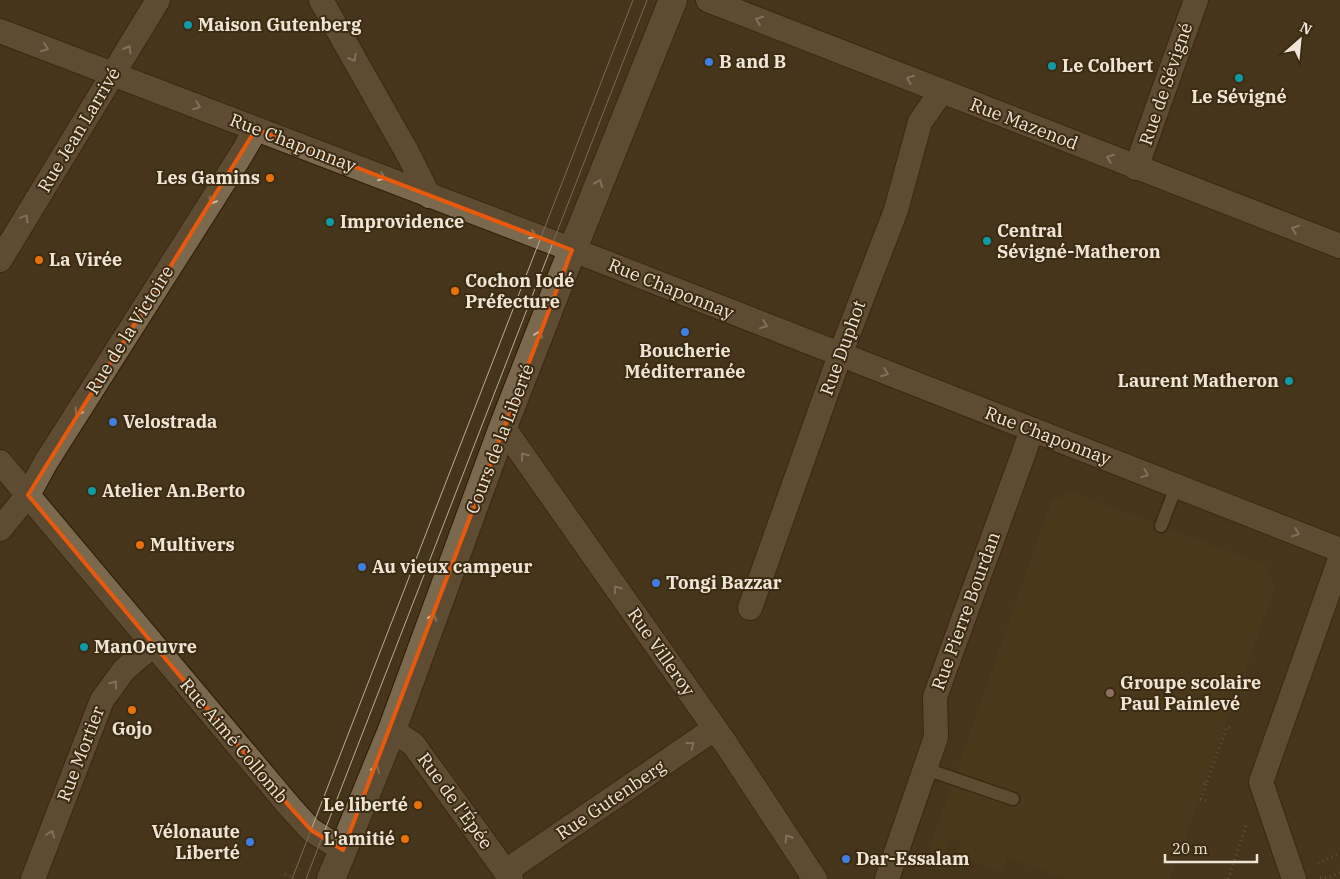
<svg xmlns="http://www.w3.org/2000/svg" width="1340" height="879" font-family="'IBM Plex Serif',serif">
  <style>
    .built { fill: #503d1b }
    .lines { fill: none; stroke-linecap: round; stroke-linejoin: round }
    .lane-casing { stroke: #2b1c03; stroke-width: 15 }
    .street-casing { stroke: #2b1c03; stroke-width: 26 }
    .secondary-casing { stroke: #2b1c03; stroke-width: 30 }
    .path { stroke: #7e7059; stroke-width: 3; stroke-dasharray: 1 4; stroke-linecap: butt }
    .lane { stroke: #7a694d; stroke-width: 12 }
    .street { stroke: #7a694d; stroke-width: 24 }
    .secondary { stroke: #7a694d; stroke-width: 28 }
    .tram { stroke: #b9ad9b; stroke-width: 1 }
    .oneway { stroke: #c6baa6 }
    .marked { fill: none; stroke: #e8590c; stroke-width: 4; stroke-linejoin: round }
    .culture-dot { fill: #0f9aa8; stroke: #3a2b11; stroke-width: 2 }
    .shop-dot { fill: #3f7fe0; stroke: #3a2b11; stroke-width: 2 }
    .food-dot { fill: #e8710a; stroke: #3a2b11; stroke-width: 2 }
    .education-dot { fill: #8d6e63; stroke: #3a2b11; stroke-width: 2 }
    .labels { text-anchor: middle; stroke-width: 4; stroke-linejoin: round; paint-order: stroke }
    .poi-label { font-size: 18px; font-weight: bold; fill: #efe5d6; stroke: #3a2b11; text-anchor: start }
    .street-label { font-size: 18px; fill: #efe5d6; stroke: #3a2b11 }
  </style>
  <rect width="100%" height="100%" fill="#45351b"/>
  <path class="built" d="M 1071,492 L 1265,565 L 1275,587 L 1170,879 L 1069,879 L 1007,858 L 1002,872 L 956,855 L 961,841 L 950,837 L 943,855 L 929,850 L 1051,502 Z"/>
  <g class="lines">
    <defs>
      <g id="lane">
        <path d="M 1161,526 L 1176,487"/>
        <path d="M 926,769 L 1013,799"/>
      </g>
      <g id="street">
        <path d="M 321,0 L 408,154 L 429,196"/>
        <path d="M 708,0 L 1340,246"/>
        <path d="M 0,31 L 607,263 L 1340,550"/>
        <path d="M 1136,168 L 1196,0"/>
        <path d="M 0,260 L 158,0"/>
        <path d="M 503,427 L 726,744 L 815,879"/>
        <path d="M 0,462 L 290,807 L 311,830 L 343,850"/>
        <path d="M 0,529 L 28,495 L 46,462 L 241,155 L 256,129"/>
        <path d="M 750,608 L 840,355 L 896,210 L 920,122 L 941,92"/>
        <path d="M 392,730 L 413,744 L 511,879"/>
        <path d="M 506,871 L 714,729"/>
        <path d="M 33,879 L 102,700 L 124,670 L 153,645"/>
        <path d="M 887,879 L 936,737 L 935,697 L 1032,430"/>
        <path d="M 1294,879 L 1261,782 L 1340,559"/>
      </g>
      <path id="secondary" d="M 331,879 L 392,730 L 503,427 L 560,281 L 673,0"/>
    </defs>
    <use href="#lane" class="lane-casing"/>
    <use href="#street" class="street-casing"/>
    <use href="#secondary" class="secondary-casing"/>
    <g class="path">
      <path d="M 1204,783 L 1206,784 L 1227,727 L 1233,728"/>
      <path d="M 1206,784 L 1201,799 L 1208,801"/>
      <path d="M 1318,863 L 1340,853"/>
      <path d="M 285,874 L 296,879"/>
      <path d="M 1320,878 L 1326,878 L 1340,873"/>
      <path d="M 1228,879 L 1246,825"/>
    </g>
    <use href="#lane" class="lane"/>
    <use href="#street" class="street"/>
    <use href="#secondary" class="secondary"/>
    <g class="tram">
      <path d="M 292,879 L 633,0"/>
      <path d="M 306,879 L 647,0"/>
    </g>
  </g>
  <defs><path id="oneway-chevron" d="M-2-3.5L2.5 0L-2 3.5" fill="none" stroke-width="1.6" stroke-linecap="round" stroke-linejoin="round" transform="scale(1.25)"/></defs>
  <g class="oneway">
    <use href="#oneway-chevron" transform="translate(759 20) rotate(-159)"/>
    <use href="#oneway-chevron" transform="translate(45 48) rotate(21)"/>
    <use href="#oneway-chevron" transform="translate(128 49) rotate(-60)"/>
    <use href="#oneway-chevron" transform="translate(353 58) rotate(61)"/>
    <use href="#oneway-chevron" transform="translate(910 79) rotate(-159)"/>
    <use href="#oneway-chevron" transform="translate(197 106) rotate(21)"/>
    <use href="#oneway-chevron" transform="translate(1110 158) rotate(-159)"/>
    <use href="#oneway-chevron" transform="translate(382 177) rotate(21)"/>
    <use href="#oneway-chevron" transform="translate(599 183) rotate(-68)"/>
    <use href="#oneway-chevron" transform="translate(212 201) rotate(122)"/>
    <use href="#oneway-chevron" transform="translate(25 218) rotate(-59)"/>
    <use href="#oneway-chevron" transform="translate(1295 229) rotate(-159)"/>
    <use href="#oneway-chevron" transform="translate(533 235) rotate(20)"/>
    <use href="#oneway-chevron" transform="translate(764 325) rotate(22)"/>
    <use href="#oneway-chevron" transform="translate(539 334) rotate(-69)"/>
    <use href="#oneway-chevron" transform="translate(885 373) rotate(21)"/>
    <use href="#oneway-chevron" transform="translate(78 412) rotate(122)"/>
    <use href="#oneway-chevron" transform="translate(524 456) rotate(-127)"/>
    <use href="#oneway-chevron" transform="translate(1145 474) rotate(22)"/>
    <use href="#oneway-chevron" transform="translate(1296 533) rotate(21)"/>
    <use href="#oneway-chevron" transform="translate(617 589) rotate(-125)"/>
    <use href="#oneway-chevron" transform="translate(433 617) rotate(-70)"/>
    <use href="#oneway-chevron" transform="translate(114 684) rotate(-53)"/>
    <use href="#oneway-chevron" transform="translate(691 745) rotate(-36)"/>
    <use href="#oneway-chevron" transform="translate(376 769) rotate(-68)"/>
    <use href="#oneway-chevron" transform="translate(51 834) rotate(-69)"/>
    <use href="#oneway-chevron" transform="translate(788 838) rotate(-123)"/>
  </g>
  <path d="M0 0H1340V879H0ZM 256,129 L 572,250 L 343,850 L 311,830 L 290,807 L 28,495 Z" fill="#45351b" fill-opacity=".55" fill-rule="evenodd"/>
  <path class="marked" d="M 256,129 L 572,250 L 343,850 L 311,830 L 290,807 L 28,495 Z"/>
  <g class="culture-dot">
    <circle cx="188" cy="25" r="5"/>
    <circle cx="1052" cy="66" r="5"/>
    <circle cx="1239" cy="78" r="5"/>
    <circle cx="330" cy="222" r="5"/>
    <circle cx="987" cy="241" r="5"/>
    <circle cx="1289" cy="381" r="5"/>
    <circle cx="92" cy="491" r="5"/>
    <circle cx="84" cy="647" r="5"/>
  </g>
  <g class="shop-dot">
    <circle cx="709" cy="62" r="5"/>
    <circle cx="685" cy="332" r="5"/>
    <circle cx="113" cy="422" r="5"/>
    <circle cx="362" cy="567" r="5"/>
    <circle cx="656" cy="583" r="5"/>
    <circle cx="250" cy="842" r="5"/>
    <circle cx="846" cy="859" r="5"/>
  </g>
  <g class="food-dot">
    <circle cx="270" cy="178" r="5"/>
    <circle cx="39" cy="260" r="5"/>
    <circle cx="455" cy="291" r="5"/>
    <circle cx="140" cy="545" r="5"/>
    <circle cx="132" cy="710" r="5"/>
    <circle cx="418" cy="805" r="5"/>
    <circle cx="405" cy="839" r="5"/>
  </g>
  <circle class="education-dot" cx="1110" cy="693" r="5"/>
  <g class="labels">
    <g class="poi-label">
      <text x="198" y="31">Maison Gutenberg</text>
      <text x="719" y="68">B and B</text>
      <text x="1062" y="72">Le Colbert</text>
      <text x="1239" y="103" text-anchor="middle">Le Sévigné</text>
      <text x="260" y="184" text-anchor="end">Les Gamins</text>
      <text x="340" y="228">Improvidence</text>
      <text x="997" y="237">Central<tspan x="997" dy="21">Sévigné-Matheron</tspan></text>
      <text x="49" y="266">La Virée</text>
      <text x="465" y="287">Cochon Iodé<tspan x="465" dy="21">Préfecture</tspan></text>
      <text x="685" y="357" text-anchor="middle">Boucherie<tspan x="685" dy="21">Méditerranée</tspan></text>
      <text x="1279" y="387" text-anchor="end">Laurent Matheron</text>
      <text x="123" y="428">Velostrada</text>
      <text x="102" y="497">Atelier An.Berto</text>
      <text x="150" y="551">Multivers</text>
      <text x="372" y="573">Au vieux campeur</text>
      <text x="666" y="589">Tongi Bazzar</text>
      <text x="94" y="653">ManOeuvre</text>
      <text x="1120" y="689">Groupe scolaire<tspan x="1120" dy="21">Paul Painlevé</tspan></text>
      <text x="132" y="735" text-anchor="middle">Gojo</text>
      <text x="408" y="811" text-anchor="end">Le liberté</text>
      <text x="240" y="838" text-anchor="end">Vélonaute<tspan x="240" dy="21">Liberté</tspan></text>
      <text x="395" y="845" text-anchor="end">L'amitié</text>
      <text x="856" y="865">Dar-Essalam</text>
    </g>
    <g class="street-label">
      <text transform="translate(1166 84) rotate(-71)" y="6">Rue de Sévigné</text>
      <text transform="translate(1024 124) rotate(21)" y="6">Rue Mazenod</text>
      <text transform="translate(79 130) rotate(-59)" y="6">Rue Jean Larrivé</text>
      <text transform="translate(293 143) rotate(21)" y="6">Rue Chaponnay</text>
      <text transform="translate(671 289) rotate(22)" y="6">Rue Chaponnay</text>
      <text transform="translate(130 330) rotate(-58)" y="6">Rue de la Victoire</text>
      <text transform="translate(843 348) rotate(-70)" y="6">Rue Duphot</text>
      <text transform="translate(1048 436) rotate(21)" y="6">Rue Chaponnay</text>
      <text transform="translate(500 439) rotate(-69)" y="6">Cours de la Liberté</text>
      <text transform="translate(966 611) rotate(-70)" y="6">Rue Pierre Bourdan</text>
      <text transform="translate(661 652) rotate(55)" y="6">Rue Villeroy</text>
      <text transform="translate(234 741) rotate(50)" y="6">Rue Aimé Collomb</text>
      <text transform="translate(81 754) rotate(-69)" y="6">Rue Mortier</text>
      <text transform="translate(611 800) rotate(-34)" y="6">Rue Gutenberg</text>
      <text transform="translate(455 801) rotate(54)" y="6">Rue de l'Épée</text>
    </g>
  </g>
  <g transform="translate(1300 40) rotate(27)" stroke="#3a2b11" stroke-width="4" paint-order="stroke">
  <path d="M0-4L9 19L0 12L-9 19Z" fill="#efe5d6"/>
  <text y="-8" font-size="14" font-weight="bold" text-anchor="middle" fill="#efe5d6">N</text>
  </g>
  <path d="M1165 854v8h92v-8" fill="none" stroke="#efe5d6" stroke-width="2.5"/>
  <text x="1172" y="854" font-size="15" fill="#efe5d6" stroke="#3a2b11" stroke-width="4" paint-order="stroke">20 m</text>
</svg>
